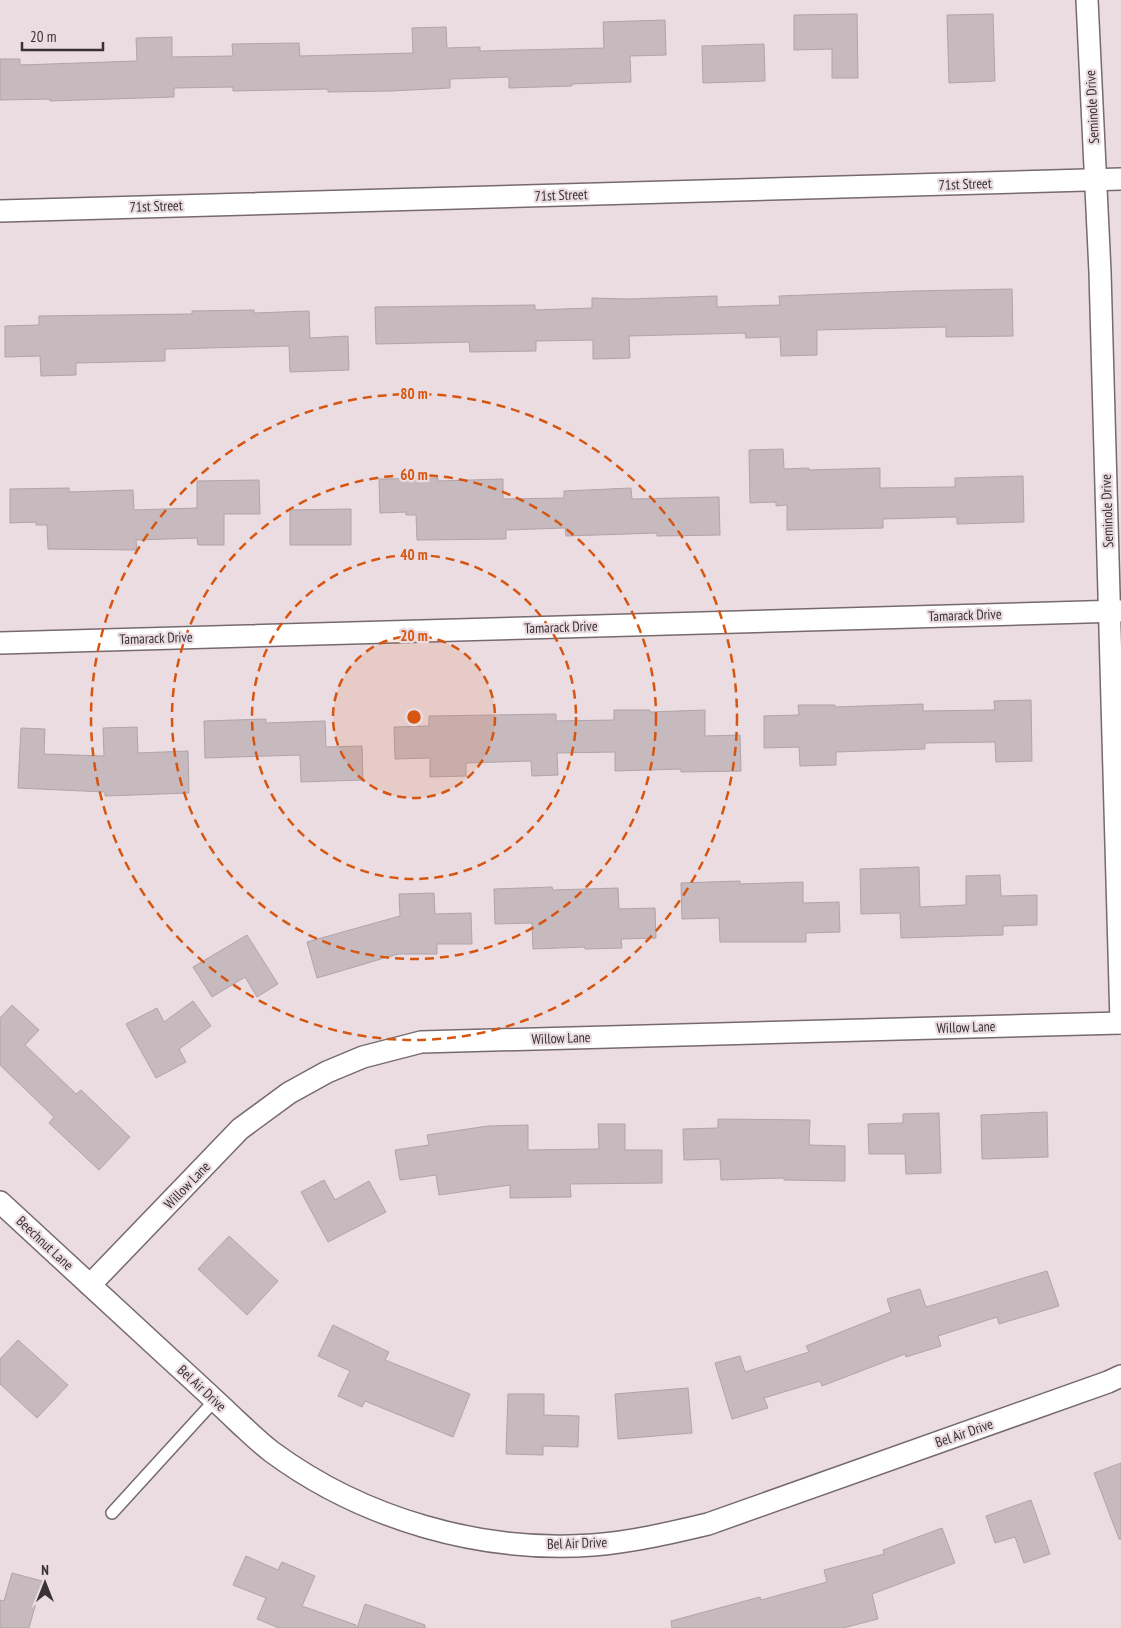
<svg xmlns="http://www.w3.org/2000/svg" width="1121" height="1628" font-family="'PT Sans Narrow',sans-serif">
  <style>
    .building { fill: #c7babf; stroke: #b1a4a9 }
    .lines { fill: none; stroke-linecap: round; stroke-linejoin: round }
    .service-casing { stroke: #766a6f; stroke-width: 14 }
    .minor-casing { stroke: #766a6f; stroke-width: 24 }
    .service { stroke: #fff; stroke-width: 11 }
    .minor { stroke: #fff; stroke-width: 21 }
    .ring { fill: none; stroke: #d65510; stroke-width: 2.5; stroke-dasharray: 9 6 }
    .labels { text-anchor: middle; stroke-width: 4.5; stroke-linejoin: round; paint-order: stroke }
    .street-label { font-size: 14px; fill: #383234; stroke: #eadce1 }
    .centre { fill: #d65510; stroke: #eadce1; stroke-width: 2.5 }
    .ring-label { font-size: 15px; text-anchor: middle; font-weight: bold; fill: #d65510; stroke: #eadce1; stroke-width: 4.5; stroke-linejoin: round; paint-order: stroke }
  </style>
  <rect width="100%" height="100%" fill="#eadce1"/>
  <g class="building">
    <path d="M 857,14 L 858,78 L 832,78 L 832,49 L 794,50 L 794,15 Z"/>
    <path d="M 993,14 L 995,81 L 949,83 L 947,15 Z"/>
    <path d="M 665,20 L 666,55 L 630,56 L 631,82 L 572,84 L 572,86 L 509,88 L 509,77 L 450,79 L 450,88 L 391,91 L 328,92 L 328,89 L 233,91 L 233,87 L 174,88 L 174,97 L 50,101 L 50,99 L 0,100 L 0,59 L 20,59 L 20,65 L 137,61 L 136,38 L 172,37 L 172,57 L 233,56 L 232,44 L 299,43 L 300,56 L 413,53 L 412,28 L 446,27 L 447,48 L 480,47 L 480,51 L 604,48 L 603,22 Z"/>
    <path d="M 764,44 L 765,81 L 703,83 L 702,46 Z"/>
    <path d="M 1012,289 L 1013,336 L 946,337 L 946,327 L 817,330 L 817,355 L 781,356 L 780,337 L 746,338 L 745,333 L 629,336 L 630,358 L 593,359 L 593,340 L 536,341 L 536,351 L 470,352 L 469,342 L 376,344 L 375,307 L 535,305 L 535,310 L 592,308 L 592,298 L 628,299 L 717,296 L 717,307 L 780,305 L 779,296 L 911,291 Z"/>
    <path d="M 254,310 L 254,313 L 309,311 L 310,338 L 348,336 L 349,370 L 290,372 L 289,346 L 165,349 L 165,361 L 76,363 L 76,375 L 41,376 L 40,356 L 5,357 L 5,326 L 39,325 L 39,316 L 192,314 L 192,311 Z"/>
    <path d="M 783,449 L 784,469 L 809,468 L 809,470 L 880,468 L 880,488 L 955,487 L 955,478 L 1023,476 L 1024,522 L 957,524 L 957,517 L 883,519 L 883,528 L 787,530 L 787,505 L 776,506 L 776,502 L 750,503 L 749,450 Z"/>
    <path d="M 438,478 L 438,481 L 503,479 L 503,499 L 564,498 L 564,491 L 631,488 L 632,499 L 719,497 L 720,535 L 657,536 L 657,533 L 566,536 L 565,528 L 506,530 L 506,539 L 417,540 L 416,515 L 406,515 L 406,512 L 380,513 L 379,479 Z"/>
    <path d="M 259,480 L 260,514 L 224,514 L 224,545 L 198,545 L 197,538 L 136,540 L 137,550 L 48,549 L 47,525 L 36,525 L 36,522 L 10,523 L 10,489 L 69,488 L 69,492 L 133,490 L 134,510 L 197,508 L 197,481 Z"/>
    <path d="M 351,509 L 351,545 L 290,545 L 290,510 Z"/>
    <path d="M 1031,700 L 1032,761 L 996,762 L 995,742 L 925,743 L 925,749 L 836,752 L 836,765 L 800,766 L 799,747 L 764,748 L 764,716 L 799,715 L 798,705 L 835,705 L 835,707 L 923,704 L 923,711 L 995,710 L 994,701 Z"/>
    <path d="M 614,710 L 650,710 L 650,712 L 705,710 L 705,736 L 740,735 L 741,771 L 681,772 L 681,769 L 615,771 L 615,752 L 557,753 L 558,775 L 532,776 L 531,761 L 466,763 L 466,776 L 430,777 L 430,758 L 395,759 L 394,727 L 429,726 L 429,716 L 556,714 L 556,721 L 614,720 Z"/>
    <path d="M 266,719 L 266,723 L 325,721 L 326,747 L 362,746 L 363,780 L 301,782 L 300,755 L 205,758 L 204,721 Z"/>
    <path d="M 137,727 L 138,753 L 188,751 L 189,793 L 105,796 L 105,792 L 18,788 L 21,728 L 45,729 L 44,754 L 104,756 L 103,728 Z"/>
    <path d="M 919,867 L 920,907 L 966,905 L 966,876 L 1000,875 L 1001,896 L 1037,895 L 1037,925 L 1003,926 L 1003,935 L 901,938 L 900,913 L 861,914 L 860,869 Z"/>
    <path d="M 740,881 L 740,884 L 803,882 L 803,903 L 839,902 L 840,932 L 806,933 L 806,942 L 720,942 L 719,918 L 682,919 L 681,883 Z"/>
    <path d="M 552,887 L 553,890 L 618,888 L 619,909 L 655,908 L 656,938 L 621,939 L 622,948 L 585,949 L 585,947 L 533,949 L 532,923 L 495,924 L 494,889 Z"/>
    <path d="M 434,893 L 435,914 L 471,913 L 472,944 L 437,944 L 437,954 L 398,954 L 317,978 L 307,942 L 400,916 L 399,894 Z"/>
    <path d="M 247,935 L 278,984 L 257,997 L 245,977 L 212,997 L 193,967 Z"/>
    <path d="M 193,1001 L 211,1026 L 179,1049 L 186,1062 L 156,1078 L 126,1024 L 157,1008 L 164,1022 Z"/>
    <path d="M 12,1005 L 39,1030 L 25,1045 L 76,1094 L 81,1090 L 130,1137 L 99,1170 L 49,1123 L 54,1117 L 0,1065 L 0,1018 Z"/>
    <path d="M 1047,1112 L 1048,1157 L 982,1159 L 981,1115 Z"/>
    <path d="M 939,1113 L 941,1173 L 906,1174 L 905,1154 L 869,1154 L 868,1124 L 903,1123 L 903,1114 Z"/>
    <path d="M 718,1119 L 810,1120 L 809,1145 L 845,1146 L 845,1181 L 784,1180 L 784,1178 L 721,1180 L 720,1159 L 684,1160 L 683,1129 L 718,1128 Z"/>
    <path d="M 598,1124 L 625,1124 L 625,1150 L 662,1150 L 662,1183 L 570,1184 L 571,1197 L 510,1198 L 510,1185 L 439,1195 L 436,1175 L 400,1180 L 395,1150 L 429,1145 L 427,1135 L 488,1126 L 528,1125 L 528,1150 L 599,1149 Z"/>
    <path d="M 324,1180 L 335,1200 L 369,1181 L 386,1212 L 328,1242 L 301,1192 Z"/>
    <path d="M 229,1236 L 278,1281 L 247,1315 L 198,1269 Z"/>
    <path d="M 1047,1271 L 1059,1306 L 999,1324 L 997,1317 L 938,1336 L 941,1346 L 906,1357 L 905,1354 L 822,1386 L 820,1381 L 764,1398 L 768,1408 L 732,1419 L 715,1363 L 740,1356 L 745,1372 L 809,1352 L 806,1346 L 891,1312 L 887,1299 L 920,1289 L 926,1307 Z"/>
    <path d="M 333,1325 L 389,1352 L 385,1360 L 470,1394 L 453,1437 L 365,1401 L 362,1407 L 338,1396 L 350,1371 L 318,1356 Z"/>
    <path d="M 18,1340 L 68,1385 L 37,1418 L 0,1384 L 0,1359 Z"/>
    <path d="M 688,1388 L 692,1433 L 618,1439 L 615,1394 Z"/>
    <path d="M 508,1394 L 544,1394 L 544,1415 L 579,1416 L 578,1447 L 543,1446 L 543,1455 L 506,1454 Z"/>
    <path d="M 1121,1463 L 1121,1539 L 1119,1539 L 1094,1473 Z"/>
    <path d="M 1031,1500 L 1050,1554 L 1024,1563 L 1015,1537 L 995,1543 L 986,1516 Z"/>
    <path d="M 942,1528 L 955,1563 L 872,1594 L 878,1619 L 843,1628 L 672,1628 L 671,1621 L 760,1597 L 761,1600 L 827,1582 L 824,1570 L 884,1554 L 883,1550 Z"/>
    <path d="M 246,1556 L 278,1570 L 282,1562 L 315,1576 L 302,1606 L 356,1625 L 356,1628 L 279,1628 L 257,1619 L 266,1598 L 233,1585 Z"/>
    <path d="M 12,1573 L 42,1581 L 29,1628 L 0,1628 L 0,1600 L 4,1601 Z"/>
    <path d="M 365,1604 L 425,1625 L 425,1628 L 357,1628 Z"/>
  </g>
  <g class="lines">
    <defs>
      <path id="service" d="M 112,1513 L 215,1400"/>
      <g id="minor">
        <path d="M 1087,0 L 1100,272 L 1121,1023"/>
        <path d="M 0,211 L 1121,179"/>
        <path d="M 0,643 L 1121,611"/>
        <path d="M 0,1202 C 56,1253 112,1305 168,1357 C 191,1378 215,1400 238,1422 C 249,1432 260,1443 272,1452 C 363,1519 481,1553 593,1545 C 632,1542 670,1533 708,1524 L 1108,1382 L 1121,1376"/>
        <path d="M 90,1285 L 240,1129 L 289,1093 L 327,1072 L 363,1057 L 421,1042 L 1121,1023"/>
      </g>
    </defs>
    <use href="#service" class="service-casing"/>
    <use href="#minor" class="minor-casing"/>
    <use href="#service" class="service"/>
    <use href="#minor" class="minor"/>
  </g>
  <circle cx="414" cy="717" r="81" fill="#d65510" fill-opacity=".12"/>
  <g class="ring">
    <circle cx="414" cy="717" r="81"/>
    <circle cx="414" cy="717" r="162"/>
    <circle cx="414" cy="717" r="242"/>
    <circle cx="414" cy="717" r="323"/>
  </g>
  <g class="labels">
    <g class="street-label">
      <text transform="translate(1092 107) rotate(-93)" y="5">Seminole Drive</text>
      <text transform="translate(965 184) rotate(-2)" y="5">71st Street</text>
      <text transform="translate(561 195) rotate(-2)" y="5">71st Street</text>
      <text transform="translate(156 206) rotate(-2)" y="5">71st Street</text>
      <text transform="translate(1107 511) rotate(-92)" y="5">Seminole Drive</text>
      <text transform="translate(965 615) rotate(-2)" y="5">Tamarack Drive</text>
      <text transform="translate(561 627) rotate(-2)" y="5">Tamarack Drive</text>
      <text transform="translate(156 638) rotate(-2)" y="5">Tamarack Drive</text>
      <text transform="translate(966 1027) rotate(-2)" y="5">Willow Lane</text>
      <text transform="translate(561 1038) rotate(-2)" y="5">Willow Lane</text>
      <text transform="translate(187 1185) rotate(-46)" y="5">Willow Lane</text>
      <text transform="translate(45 1243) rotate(43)" y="5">Beechnut Lane</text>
      <text transform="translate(202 1388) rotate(43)" y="5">Bel Air Drive</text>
      <text transform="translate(964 1433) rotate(-19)" y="5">Bel Air Drive</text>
      <text transform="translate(577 1543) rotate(-2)" y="5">Bel Air Drive</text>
    </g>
  </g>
  <circle cx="414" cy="717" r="8" class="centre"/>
  <g class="ring-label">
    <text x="414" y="399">80 m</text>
    <text x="414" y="480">60 m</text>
    <text x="414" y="560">40 m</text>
    <text x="414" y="641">20 m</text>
  </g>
  <g transform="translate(45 1583)" stroke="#eadce1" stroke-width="4" paint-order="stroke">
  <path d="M0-4L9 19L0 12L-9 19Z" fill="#383234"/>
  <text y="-8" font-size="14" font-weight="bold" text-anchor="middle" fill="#383234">N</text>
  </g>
  <path d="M22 42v8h81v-8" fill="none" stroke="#383234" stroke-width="2.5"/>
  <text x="30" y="42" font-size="15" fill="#383234" stroke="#eadce1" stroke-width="4" paint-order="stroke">20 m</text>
</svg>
